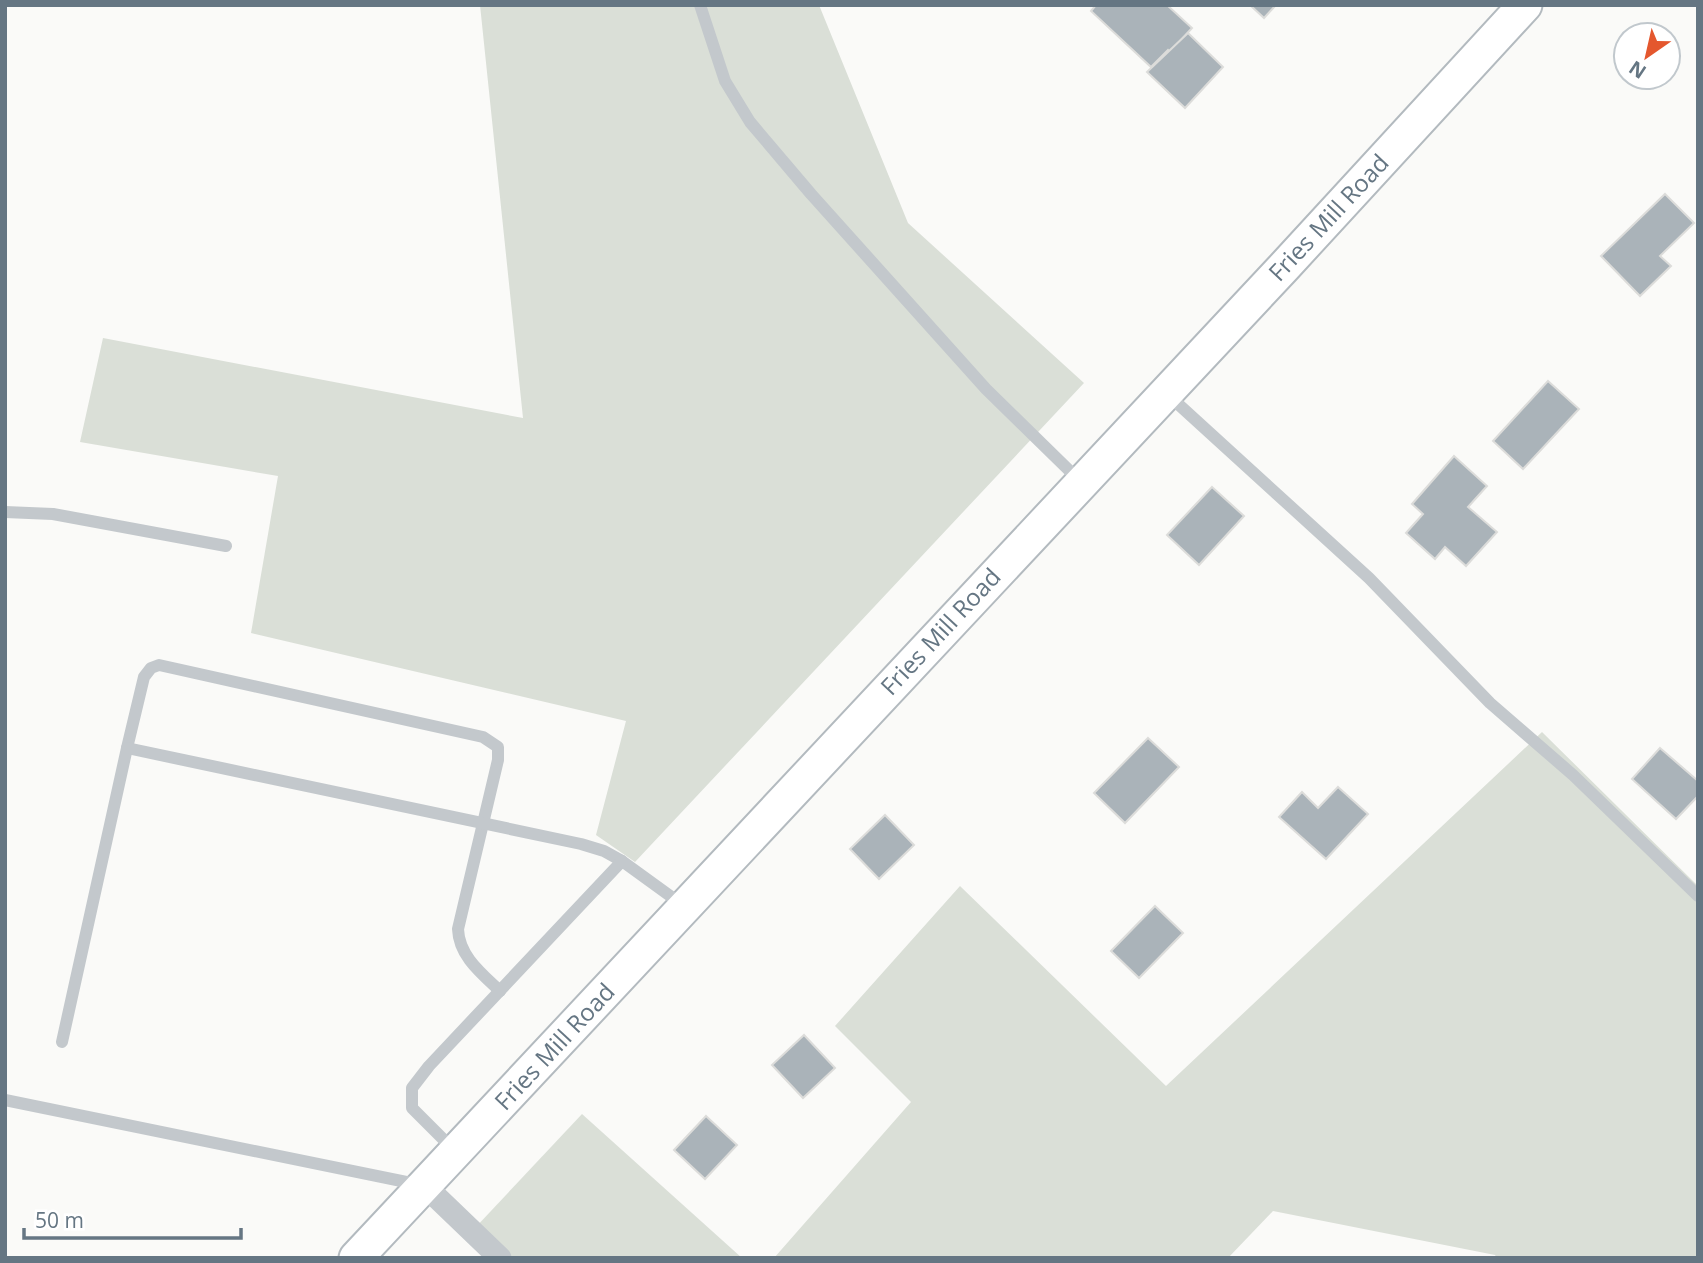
<svg xmlns="http://www.w3.org/2000/svg" width="1703" height="1263" font-family="'Open Sans',sans-serif">
  <style>
    .green { fill: #dadfd7 }
    .building { fill: #aab3b9; stroke: #dcdcda; stroke-width: 2 }
    .lines { fill: none; stroke-linecap: round; stroke-linejoin: round }
    .secondary-casing { stroke: #b3babf; stroke-width: 37 }
    .lane { stroke: #c3c8cc; stroke-width: 12 }
    .street { stroke: #c3c8cc; stroke-width: 23 }
    .secondary { stroke: #fff; stroke-width: 33 }
    .labels { text-anchor: middle; stroke-width: 7; stroke-linejoin: round; paint-order: stroke }
    .street-label { font-size: 24px; fill: #657683; stroke: #fff }
  </style>
  <rect width="100%" height="100%" fill="#fafaf8"/>
  <g class="green">
    <path d="M 480,5 L 819,5 L 908,223 L 1084,383 L 635,862 L 596,835 L 626,721 L 251,633 L 278,476 L 80,442 L 103,338 L 523,418 Z"/>
    <path d="M 1542,732 L 1698,886 L 1698,1258 L 1497,1258 L 1495,1255 L 1273,1211 L 1228,1258 L 774,1258 L 911,1102 L 835,1026 L 960,886 L 1166,1086 Z"/>
    <path d="M 582,1114 L 742,1258 L 505,1258 L 474,1229 Z"/>
  </g>
  <g class="building">
    <path d="M 1096,5 L 1167,5 L 1192,28 L 1170,52 L 1168,50 L 1151,67 L 1091,11 Z"/>
    <path d="M 1250,5 L 1276,5 L 1264,18 Z"/>
    <path d="M 1188,33 L 1223,67 L 1185,108 L 1147,72 Z"/>
    <path d="M 1665,194 L 1694,223 L 1660,256 L 1671,266 L 1640,296 L 1601,256 Z"/>
    <path d="M 1548,381 L 1579,409 L 1523,469 L 1493,441 Z"/>
    <path d="M 1454,456 L 1487,486 L 1468,507 L 1497,532 L 1466,566 L 1445,547 L 1435,559 L 1406,533 L 1423,514 L 1412,504 Z"/>
    <path d="M 1212,487 L 1244,516 L 1199,565 L 1167,535 Z"/>
    <path d="M 1148,738 L 1179,767 L 1125,823 L 1094,793 Z"/>
    <path d="M 1660,748 L 1698,781 L 1698,796 L 1676,819 L 1632,779 Z"/>
    <path d="M 1338,787 L 1368,814 L 1326,859 L 1279,817 L 1302,792 L 1318,808 Z"/>
    <path d="M 885,815 L 914,845 L 879,879 L 850,849 Z"/>
    <path d="M 1155,906 L 1183,933 L 1139,978 L 1111,951 Z"/>
    <path d="M 804,1035 L 835,1068 L 803,1098 L 772,1065 Z"/>
    <path d="M 706,1116 L 737,1145 L 705,1179 L 674,1150 Z"/>
  </g>
  <g class="lines">
    <defs>
      <path id="secondary" d="M 356,1258 L 1284,267 L 1525,5"/>
    </defs>
    <use href="#secondary" class="secondary-casing"/>
    <g class="lane">
      <path d="M 700,5 L 725,81 L 750,122 L 811,194 L 986,389 L 1080,481"/>
      <path d="M 1166,393 L 1369,578 L 1490,703 L 1573,775 L 1698,896"/>
      <path d="M 5,512 L 53,514 L 226,546"/>
      <path d="M 127,748 L 144,677 L 151,668 L 159,665 L 483,737 L 498,747 L 498,760 L 458,929 C 459,956 481,973 500,991"/>
      <path d="M 62,1042 L 127,748 L 581,844 L 604,851 L 622,861"/>
      <path d="M 5,1100 L 421,1185"/>
      <path d="M 456,1152 L 412,1108 L 412,1088 L 429,1066 L 622,861 L 684,906"/>
    </g>
    <path class="street" d="M 425,1186 L 500,1258"/>
    <use href="#secondary" class="secondary"/>
  </g>
  <g class="labels">
    <g class="street-label">
      <text transform="translate(1329 218) rotate(-47)" y="8">Fries Mill Road</text>
      <text transform="translate(941 632) rotate(-47)" y="8">Fries Mill Road</text>
      <text transform="translate(555 1047) rotate(-47)" y="8">Fries Mill Road</text>
    </g>
  </g>
  <rect width="1703" height="1263" fill="none" stroke="#657683" stroke-width="14"/>
  <g transform="translate(1647 56) rotate(214)"><circle r="33" fill="#ffffff" stroke="#c1c8cd" stroke-width="2"/>
  <path d="M0-5L12 26L0 18L-12 26Z" fill="#e4572e"/>
  <text y="-10" font-size="19" font-weight="bold" text-anchor="middle" fill="#657683">N</text>
  </g>
  <path d="M24 1228v10h217v-10" fill="none" stroke="#657683" stroke-width="3.5"/>
  <text x="35" y="1228" font-size="21" fill="#657683" stroke="#ffffff" stroke-width="5" paint-order="stroke">50 m</text>
</svg>
